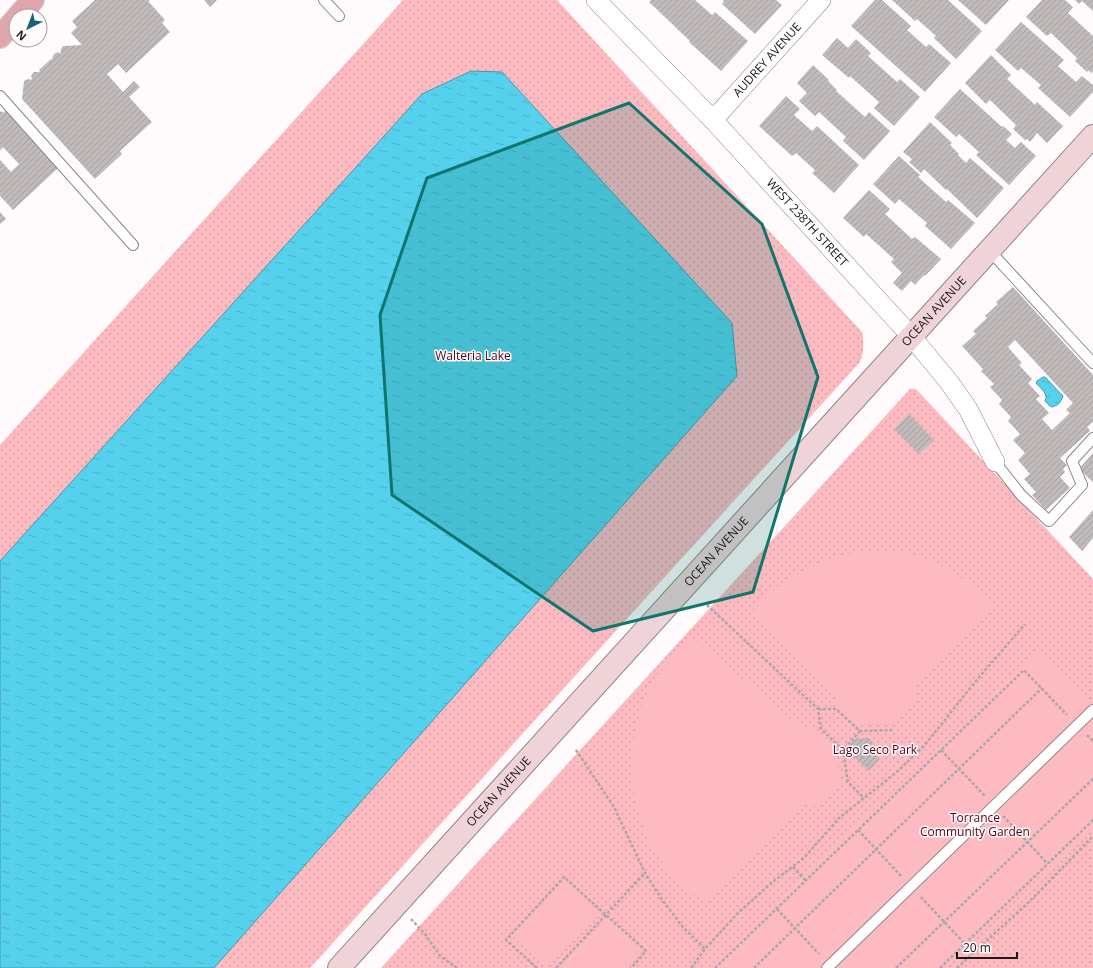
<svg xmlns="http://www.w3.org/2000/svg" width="1093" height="968" font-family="'Open Sans',sans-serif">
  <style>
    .grass { fill: url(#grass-dots) }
    .garden { fill: #fdbbc1 }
    .water { fill: url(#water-ripples); stroke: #449aad }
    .building { fill: url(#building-hatch); fill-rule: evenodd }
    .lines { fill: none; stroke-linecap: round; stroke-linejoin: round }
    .lane-casing { stroke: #8c8586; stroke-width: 12 }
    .street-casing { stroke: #8c8586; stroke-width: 20 }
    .secondary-casing { stroke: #8c8586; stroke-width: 24 }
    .primary-casing { stroke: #d6d6d6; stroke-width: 24 }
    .path { stroke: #aba7a8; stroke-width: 2.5; stroke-dasharray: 3 2; stroke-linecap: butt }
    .lane { stroke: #fff; stroke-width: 10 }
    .street { stroke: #fff; stroke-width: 19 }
    .secondary { stroke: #efd3d6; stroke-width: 22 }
    .primary { stroke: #dfa6ad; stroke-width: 22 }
    .marked { fill: #0f766e; fill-opacity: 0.2; stroke: #0f766e; stroke-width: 3; stroke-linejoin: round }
    .labels { text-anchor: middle; stroke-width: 3; stroke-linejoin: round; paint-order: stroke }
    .street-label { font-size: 12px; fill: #1b1919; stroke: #fffafb }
    .park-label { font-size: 12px; fill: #56001a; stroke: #fffafb }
  </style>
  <defs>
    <pattern id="grass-dots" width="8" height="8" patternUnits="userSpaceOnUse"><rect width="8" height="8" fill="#fdbbc1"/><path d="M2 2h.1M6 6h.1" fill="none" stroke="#d8a0a5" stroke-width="1.8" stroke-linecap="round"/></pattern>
    <pattern id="water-ripples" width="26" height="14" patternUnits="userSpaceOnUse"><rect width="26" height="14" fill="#56d1ed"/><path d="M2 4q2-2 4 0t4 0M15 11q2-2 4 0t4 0" fill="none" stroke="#4ab3cb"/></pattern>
    <pattern id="building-hatch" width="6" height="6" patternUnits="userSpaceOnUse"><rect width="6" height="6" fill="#c1baba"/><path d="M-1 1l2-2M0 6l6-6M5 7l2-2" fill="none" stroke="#a59f9f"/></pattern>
  </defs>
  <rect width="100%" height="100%" fill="#fffafb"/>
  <g class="grass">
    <path d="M 403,0 L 557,0 L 862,332 C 864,341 864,354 860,362 L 310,968 L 0,968 L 0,445 Z"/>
    <path d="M 910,389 L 916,389 L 1093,579 L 1093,968 L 381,968 Z"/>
  </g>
  <g class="garden">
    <path d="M 857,552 C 877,552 899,550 918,556 C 947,565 972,584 994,604 L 915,688 L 916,699 L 893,724 L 858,725 L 837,706 L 834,692 L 753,611 L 772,591 L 793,576 L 821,562 Z"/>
    <path d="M 692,637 L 802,728 L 816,729 L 837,749 L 839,782 L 817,806 L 804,805 L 706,902 C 699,897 692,893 686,888 C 673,877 661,862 653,848 C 649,843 648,837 645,831 C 641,821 637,810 635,799 C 628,765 634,711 654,681 C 664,665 678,651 692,637 Z"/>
    <path d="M 1039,651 L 1093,708 L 1093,825 L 944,968 L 709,968 Z"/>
    <path d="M 565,880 L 598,911 L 546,967 L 513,937 Z"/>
    <path d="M 606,918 L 640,949 L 622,968 L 561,968 Z"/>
  </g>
  <g class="water">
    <path d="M 471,71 L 502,72 L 732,323 L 737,376 L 214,968 L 0,968 L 0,561 L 422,94 Z"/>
    <path d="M 1043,377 L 1045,377 L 1063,396 C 1061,402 1058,406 1051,407 L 1045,401 C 1049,394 1041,389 1036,383 L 1037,381 Z"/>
  </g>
  <g class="building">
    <path d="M 95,0 L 151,0 L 148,1 L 165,20 L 162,23 L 170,32 L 126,73 L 118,64 L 107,74 L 123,92 L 134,81 L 140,87 L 129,97 L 152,122 L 120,151 L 122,154 L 95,179 L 22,99 L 24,81 L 28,79 L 31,80 L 32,78 L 31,76 L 34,72 L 40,72 L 39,70 L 51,59 L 53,60 L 52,58 L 54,54 L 58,52 L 60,54 L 61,51 L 61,49 L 63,46 L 82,45 L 71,33 L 77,27 L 72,21 Z"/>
    <path d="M 204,0 L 217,0 L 210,7 Z"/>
    <path d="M 651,0 L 695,0 L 712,15 L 715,12 L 748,41 L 721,71 L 689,42 L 690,41 L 649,2 Z"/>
    <path d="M 723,0 L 776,0 L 782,5 L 755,34 L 722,4 L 724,2 Z"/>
    <path d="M 875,0 L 882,0 L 911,26 L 907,30 L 926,47 L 929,44 L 951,63 L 925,92 L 851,26 Z"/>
    <path d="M 892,0 L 948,0 L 982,31 L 956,59 L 934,38 L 936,36 L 917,19 L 915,21 Z"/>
    <path d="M 958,0 L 1009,0 L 986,25 Z"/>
    <path d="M 1042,0 L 1065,0 L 1073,7 L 1068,13 L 1093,36 L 1093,71 L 1091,73 L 1088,70 L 1087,72 L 1075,61 L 1077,58 L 1051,33 L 1047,36 L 1026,17 Z"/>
    <path d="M 1075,0 L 1093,0 L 1093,11 L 1082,1 L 1079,4 Z"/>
    <path d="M 1021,22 L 1064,60 L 1058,66 L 1076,82 L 1082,76 L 1093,85 L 1093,92 L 1070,117 L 1038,88 L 1041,85 L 1021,68 L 1018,71 L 995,50 Z"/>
    <path d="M 837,38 L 848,48 L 856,39 L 871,53 L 868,56 L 897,82 L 900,79 L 920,97 L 894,126 L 874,108 L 879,102 L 850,76 L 849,78 L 822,55 Z"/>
    <path d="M 991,55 L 1011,75 L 1007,79 L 1035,105 L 1037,102 L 1063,126 L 1047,143 L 1037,133 L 1030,142 L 1027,139 L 1025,140 L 1013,129 L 1016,125 L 990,100 L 986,104 L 965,83 Z"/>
    <path d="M 813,65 L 829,80 L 828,81 L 837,90 L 836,91 L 865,117 L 869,112 L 890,131 L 864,160 L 843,141 L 846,137 L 819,112 L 815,116 L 799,101 L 807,93 L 797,83 Z"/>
    <path d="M 960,89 L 1002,127 L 1003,126 L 1012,134 L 1006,140 L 1015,148 L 1021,142 L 1036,156 L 1009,185 L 976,155 L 979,152 L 959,134 L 956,137 L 934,117 Z"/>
    <path d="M 786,96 L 800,109 L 794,115 L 812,131 L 817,126 L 859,165 L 834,193 L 812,173 L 815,170 L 796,153 L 792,156 L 759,126 Z"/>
    <path d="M 6,110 L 58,168 L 13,210 L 0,196 L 0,160 L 11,172 L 19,164 L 3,147 L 0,150 L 0,112 L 1,111 L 3,113 Z"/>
    <path d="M 930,122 L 952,143 L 950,145 L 959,154 L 958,155 L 966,163 L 970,158 L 1004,188 L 977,218 L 947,189 L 946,190 L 924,169 L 921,173 L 909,162 L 912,159 L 903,152 Z"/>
    <path d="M 899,156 L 920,175 L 918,177 L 946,202 L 948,200 L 975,223 L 951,249 L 925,226 L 927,223 L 899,199 L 895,204 L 873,184 Z"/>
    <path d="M 869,190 L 890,209 L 885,214 L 912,239 L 915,237 L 941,259 L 925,276 L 924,275 L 915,285 L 911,281 L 902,291 L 893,283 L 902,273 L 891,262 L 894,259 L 866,234 L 864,237 L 843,218 Z"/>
    <path d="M 0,212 L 6,219 L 0,224 Z"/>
    <path d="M 1013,287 L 1093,375 L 1093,422 L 1087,427 L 1090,431 L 1060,458 L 1067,465 L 1063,469 L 1065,472 L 1060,477 L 1070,488 L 1046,510 L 1032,495 L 1036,492 L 1024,479 L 1030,474 L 1018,460 L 1025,453 L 1013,440 L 1020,434 L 1008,421 L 1011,417 L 999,404 L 1002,400 L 990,387 L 994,384 L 981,371 L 983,369 L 962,346 L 976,334 L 973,331 L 987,318 L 985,316 L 998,304 L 996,302 ZM 1015,340 L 1073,403 L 1066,410 L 1070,413 L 1052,430 L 1042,419 L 1049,413 L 1036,399 L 1040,396 L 1028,383 L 1032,379 L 1019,365 L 1022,363 L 1008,347 Z"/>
    <path d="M 909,414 L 934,440 L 919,454 L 894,429 Z"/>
    <path d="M 1093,453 L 1093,482 L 1079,469 Z"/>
    <path d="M 1093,510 L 1093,538 L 1082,551 L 1069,537 Z"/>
    <path d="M 869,738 L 874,743 L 869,749 L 880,759 L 869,771 L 851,754 L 850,744 L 855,739 Z"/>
  </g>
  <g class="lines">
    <defs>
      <g id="lane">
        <path d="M 324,0 L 339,16"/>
        <path d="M 0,96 L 133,245"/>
        <path d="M 989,250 L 1093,363"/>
        <path d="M 995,462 L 1021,495 L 1049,521 L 1082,485 L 1072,461 L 1093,438"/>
        <path d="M 827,968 L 1093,710"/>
      </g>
      <g id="street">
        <path id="s1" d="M 596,0 L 713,120 L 911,336 L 949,382 L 968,409 L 995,462"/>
        <path id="s2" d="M 713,120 L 821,0"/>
      </g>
      <g id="secondary">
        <path id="s3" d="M 339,968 L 1093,136"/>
      </g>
      <g id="primary">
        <path d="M 18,16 L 33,0"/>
        <path d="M 0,37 L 16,19"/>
      </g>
    </defs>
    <use href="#lane" class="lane-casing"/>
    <use href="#street" class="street-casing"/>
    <use href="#secondary" class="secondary-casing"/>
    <use href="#primary" class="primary-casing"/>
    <g class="path">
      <path d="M 707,605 L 818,709 L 821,729 L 843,750"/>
      <path d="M 818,709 L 836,709 L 860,731 L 894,730"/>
      <path d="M 860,731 L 843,750 L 848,782 L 864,798"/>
      <path d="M 1087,735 L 1093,741"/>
      <path d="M 576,750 L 614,807 L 645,873 L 661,898 L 681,925 L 705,949"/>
      <path d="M 941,750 L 985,796"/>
      <path d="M 1003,816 L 1048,864"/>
      <path d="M 858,830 L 901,876"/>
      <path d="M 793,867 L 806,881"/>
      <path d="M 921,897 L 965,944"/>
      <path d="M 777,909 L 819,954"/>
      <path d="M 411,919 L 425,934 L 440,956 L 457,968"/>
      <path d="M 537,968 L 506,940 L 564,877 L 646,951 L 631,968"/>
      <path d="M 556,968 L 645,873"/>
      <path d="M 691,968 L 705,949 L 738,913 L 775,880 L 804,858 L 839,818 L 898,771 L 924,746 L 975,682 L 1025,624"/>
      <path d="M 715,968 L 1024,670 L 1067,715"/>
      <path d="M 754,968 L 1042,688"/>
      <path d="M 896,968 L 1093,779"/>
      <path d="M 940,968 L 1093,820"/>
      <path d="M 957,968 L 1031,900 L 1093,836"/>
    </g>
    <use href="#lane" class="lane"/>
    <use href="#street" class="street"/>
    <use href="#secondary" class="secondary"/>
    <use href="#primary" class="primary"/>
  </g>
  <path class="marked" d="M 629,103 L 762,224 L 818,377 L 753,592 L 593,631 L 392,495 L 380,315 L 427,178 Z"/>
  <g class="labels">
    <g class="street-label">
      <text dy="4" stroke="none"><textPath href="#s2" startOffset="81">AUDREY AVENUE</textPath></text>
      <text dy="4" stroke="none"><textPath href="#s1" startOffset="307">WEST 238TH STREET</textPath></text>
      <text dy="4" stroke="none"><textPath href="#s3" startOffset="886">OCEAN AVENUE</textPath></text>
      <text dy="4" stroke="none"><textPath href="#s3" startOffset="562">OCEAN AVENUE</textPath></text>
      <text dy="4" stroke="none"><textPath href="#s3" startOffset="238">OCEAN AVENUE</textPath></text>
    </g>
    <g class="park-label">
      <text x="473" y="360">Walteria Lake</text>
      <text x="875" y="754">Lago Seco Park</text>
      <text x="975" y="822">Torrance<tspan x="975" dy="14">Community Garden</tspan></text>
    </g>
  </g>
  <g transform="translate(28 28) rotate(222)"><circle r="19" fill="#fffafb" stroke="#a4a0a1"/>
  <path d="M0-3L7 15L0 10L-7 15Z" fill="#1a6171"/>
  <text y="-6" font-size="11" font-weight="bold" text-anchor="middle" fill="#1b1919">N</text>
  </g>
  <path d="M957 952v6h60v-6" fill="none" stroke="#1b1919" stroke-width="2"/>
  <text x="963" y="952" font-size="12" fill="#1b1919" stroke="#fffafb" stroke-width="3" paint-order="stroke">20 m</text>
</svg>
